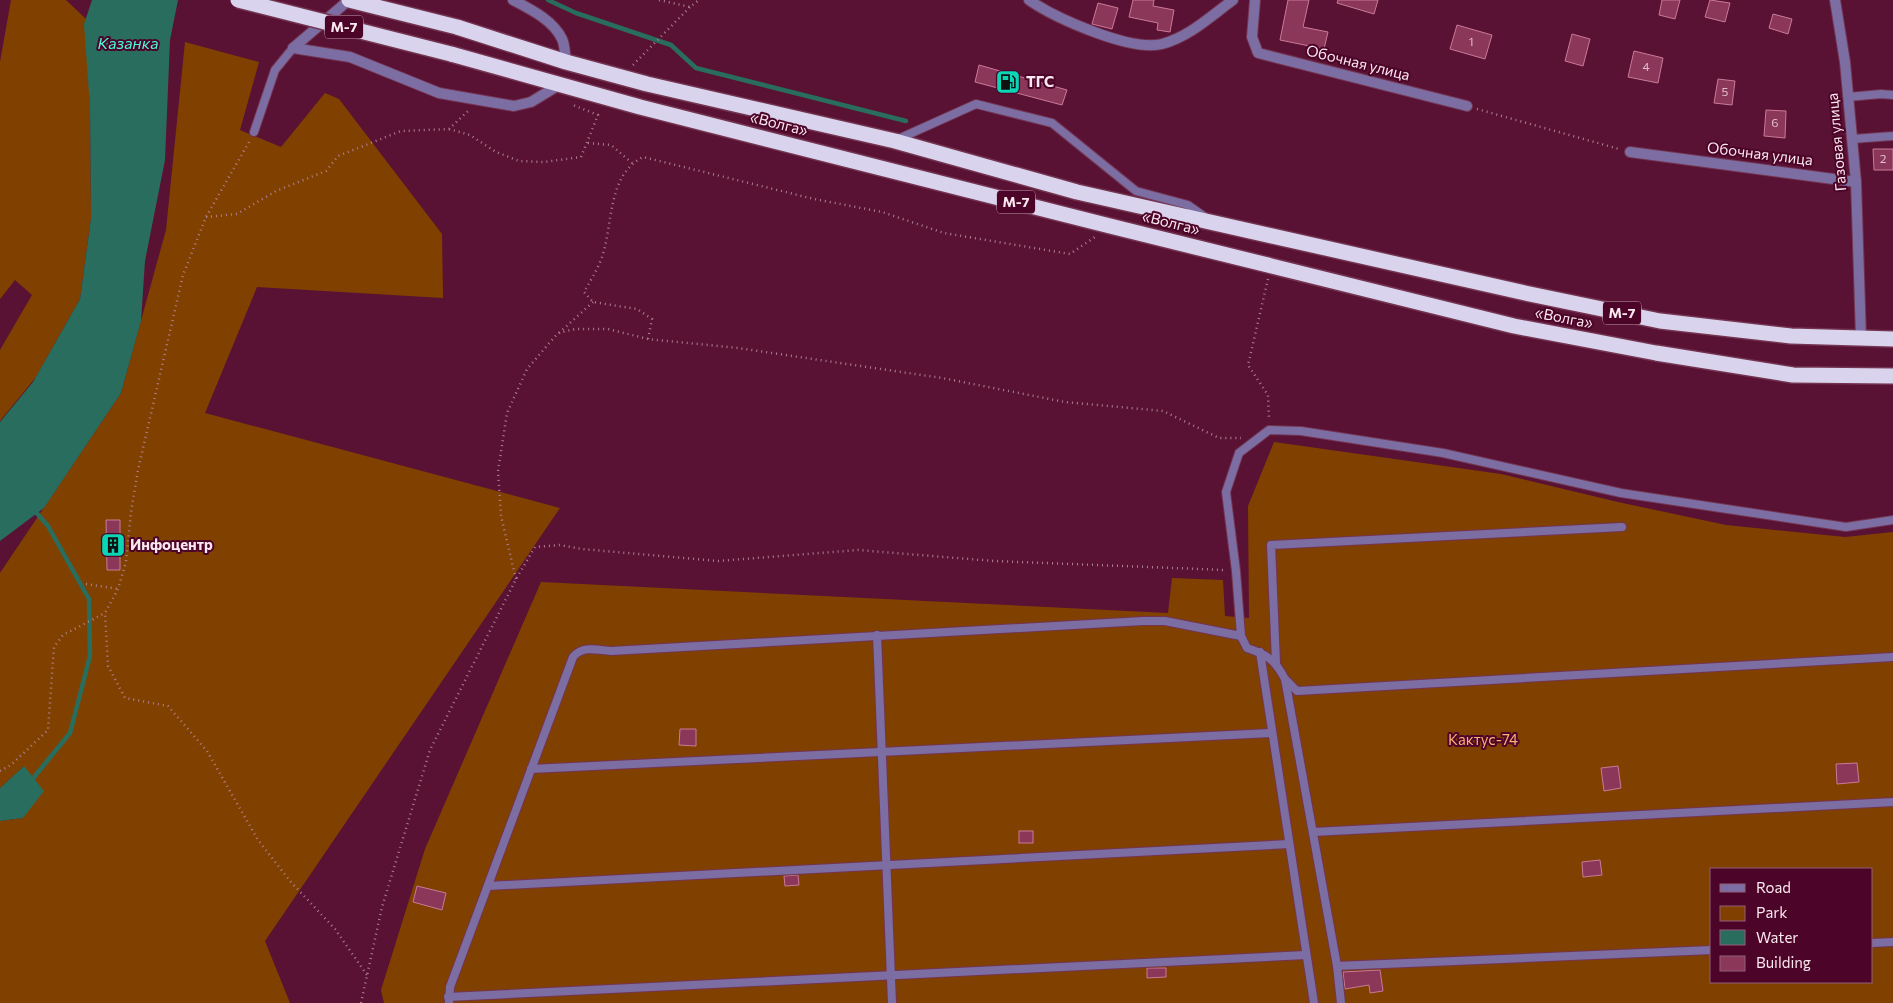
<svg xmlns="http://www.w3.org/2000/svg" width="1893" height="1003" font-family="Commissioner,sans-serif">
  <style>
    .green { fill: #804100; fill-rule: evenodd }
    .water { fill: #296d5f }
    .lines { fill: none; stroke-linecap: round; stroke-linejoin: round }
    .stream { stroke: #296d5f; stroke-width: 4.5 }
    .building { fill: #8b375a; stroke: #ca7a97 }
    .lane-casing { stroke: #733451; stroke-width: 10 }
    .street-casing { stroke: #733451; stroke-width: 12 }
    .highway-casing { stroke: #733451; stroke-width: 18 }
    .path { stroke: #ac8093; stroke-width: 2.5; stroke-dasharray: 1 4; stroke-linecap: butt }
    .lane { stroke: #7c6da2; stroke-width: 8 }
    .street { stroke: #7c6da2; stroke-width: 10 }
    .highway { stroke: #dad3ed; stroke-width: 15 }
    .highway-bridge-casing { stroke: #733451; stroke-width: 18; stroke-linecap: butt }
    .highway-bridge { stroke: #dad3ed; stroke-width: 15 }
    .labels { text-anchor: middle; stroke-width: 4; stroke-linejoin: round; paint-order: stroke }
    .number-label { font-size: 12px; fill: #debcc9 }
    .shield { fill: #4c0429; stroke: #c6a4b3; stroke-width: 1 }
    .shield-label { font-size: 14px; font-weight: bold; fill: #fae8ee }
    .street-label { font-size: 15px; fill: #fae8ee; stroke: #4c0429 }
    .poi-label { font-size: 15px; font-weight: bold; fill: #fae8ee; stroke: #4c0429; text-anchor: start }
    .park-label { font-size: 15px; fill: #feae73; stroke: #4c0429 }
    .water-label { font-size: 16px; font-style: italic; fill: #48fcda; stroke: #4c0429 }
  </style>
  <rect width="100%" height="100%" fill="#591233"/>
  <g class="green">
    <path d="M 11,0 L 66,0 L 86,19 L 90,107 L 91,218 L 80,299 L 36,377 L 0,421 L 0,350 L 32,295 L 15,280 L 0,299 L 0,62 Z"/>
    <path d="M 185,42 L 259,62 L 240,130 L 281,147 L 325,93 L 339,99 L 442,234 L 443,298 L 257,287 L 205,413 L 560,508 L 265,941 L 290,1003 L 0,1003 L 0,821 L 23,818 L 24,766 L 0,788 L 0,573 L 121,393 L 166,230 Z"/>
    <path d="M 1274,442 L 1501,474 L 1618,502 L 1726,525 L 1845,537 L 1893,532 L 1893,1003 L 384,1003 L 381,990 L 425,849 L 541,582 L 1168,613 L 1172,578 L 1223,580 L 1225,616 L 1249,618 L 1248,506 ZM 1712,869 L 1872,869 L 1872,982 L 1712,982 Z"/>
  </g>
  <g class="water">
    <path d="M 92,0 L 178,0 L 170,40 L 165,160 L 145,261 L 141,321 L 121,393 L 44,508 L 0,541 L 0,422 L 33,382 L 80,299 L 91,218 L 90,107 L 84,24 Z"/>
    <path d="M 24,766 L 44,791 L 23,818 L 0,821 L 0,788 Z"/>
  </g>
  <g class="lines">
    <g class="stream">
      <path d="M 548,0 L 576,13 L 671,45 L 696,68 L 906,121"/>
      <path d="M 30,782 L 70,733 L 90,656 L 89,599 L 48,526 L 34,510"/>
    </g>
  </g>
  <g class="building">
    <path d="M 1133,0 L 1154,0 L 1153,6 L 1174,10 L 1170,32 L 1157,30 L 1158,23 L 1129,17 Z"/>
    <path d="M 1288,0 L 1309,0 L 1303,27 L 1328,32 L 1324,49 L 1280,40 Z"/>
    <path d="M 1338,0 L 1378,0 L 1374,14 L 1337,3 Z"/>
    <path d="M 1662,0 L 1680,0 L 1675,19 L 1659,15 Z"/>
    <path d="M 1710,0 L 1730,3 L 1725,22 L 1705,17 Z"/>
    <path d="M 1098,3 L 1118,8 L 1112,29 L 1092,24 Z"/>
    <path d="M 1773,14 L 1792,19 L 1788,34 L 1769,28 Z"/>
    <path d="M 1457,25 L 1492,35 L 1485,59 L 1450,49 Z"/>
    <path d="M 1572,34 L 1590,39 L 1583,66 L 1565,61 Z"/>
    <path d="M 1634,51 L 1663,58 L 1658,83 L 1628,77 Z"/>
    <path d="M 979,65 L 1067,90 L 1062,105 L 975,82 Z"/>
    <path d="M 1718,79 L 1735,81 L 1732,105 L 1714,103 Z"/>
    <path d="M 1766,110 L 1786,111 L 1785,138 L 1764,136 Z"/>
    <path d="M 1873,149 L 1893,149 L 1893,170 L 1874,170 Z"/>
    <path d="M 106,520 L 120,520 L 120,570 L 107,570 Z"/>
    <path d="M 680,729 L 696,729 L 696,746 L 679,745 Z"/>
    <path d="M 1857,763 L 1859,782 L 1837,784 L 1836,764 Z"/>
    <path d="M 1618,766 L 1621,788 L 1604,791 L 1601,768 Z"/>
    <rect x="1019" y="831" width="14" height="12"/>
    <path d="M 1600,860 L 1602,875 L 1583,877 L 1582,862 Z"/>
    <path d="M 798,875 L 799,885 L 785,886 L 784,876 Z"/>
    <path d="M 417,886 L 446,893 L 442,910 L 413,902 Z"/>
    <path d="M 1147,968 L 1166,968 L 1166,977 L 1147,978 Z"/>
    <path d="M 1380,970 L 1383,991 L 1370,993 L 1369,985 L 1345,989 L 1343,972 Z"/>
  </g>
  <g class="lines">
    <defs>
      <g id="lane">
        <path d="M 1848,97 L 1881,94 L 1893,95"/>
        <path d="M 254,132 L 275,70 L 293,48"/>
        <path d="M 1852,139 L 1893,136"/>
        <path d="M 896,140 L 976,104 L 1052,123 L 1136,191 L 1188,205 L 1205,217"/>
        <path d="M 877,635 L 892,1003"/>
        <path d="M 1260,652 L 1314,1003"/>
        <path d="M 1276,662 L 1271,545 L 1622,527"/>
        <path d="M 1286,680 L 1297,691 L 1893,657"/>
        <path d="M 531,769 L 1271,733"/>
        <path d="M 1313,832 L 1893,802"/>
        <path d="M 488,886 L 1289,844"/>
        <path d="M 1872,943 L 1893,942"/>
        <path d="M 1337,966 L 1712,950"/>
        <path d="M 448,997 L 1306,955"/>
        <path d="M 449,1003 L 450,987 L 573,657 C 583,645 597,650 611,651 L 1143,621 L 1165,621 L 1241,636"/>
        <path d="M 1341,1003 L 1337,966 L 1285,679 C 1275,660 1268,655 1247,648 L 1241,636 L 1236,571 L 1226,492 L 1239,453 L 1269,430 L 1301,431 L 1443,453 L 1621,493 L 1846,527 L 1893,520"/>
      </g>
      <g id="street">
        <path d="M 513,0 C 530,9 553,20 562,39 C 565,45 565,55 566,62"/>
        <path d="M 1029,0 C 1055,18 1131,52 1162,44 C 1189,37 1211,16 1233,0"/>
        <path d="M 1255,0 L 1252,37 L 1258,53 L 1467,106"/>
        <path d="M 1835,0 L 1845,62 L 1856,182 L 1861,338"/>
        <path d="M 293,48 L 350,57 L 439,93 L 514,106 L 531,102 L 559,85"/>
        <path d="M 293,48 L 349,0"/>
        <path d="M 1630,152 L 1856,182"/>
      </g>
      <g id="highway">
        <path d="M 457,27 L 566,62 L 647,84 L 895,141 L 1077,192 L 1525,293 L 1660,321 L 1791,336 L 1893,339"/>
        <path d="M 451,54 L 640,107 L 1110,226 L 1514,326 L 1656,353 L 1793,375 L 1893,376"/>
      </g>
    </defs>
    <use href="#lane" class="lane-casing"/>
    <use href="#street" class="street-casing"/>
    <use href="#highway" class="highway-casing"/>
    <g class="path">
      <path d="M 659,0 L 690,7 L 699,0"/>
      <path d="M 633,65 L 690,7"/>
      <path d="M 1477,109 L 1619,149"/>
      <path d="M 449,129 L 470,135 L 496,152 L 519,161 L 544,162 L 581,157 L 598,115 L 573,105"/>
      <path d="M 249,142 L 206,217 L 183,275 L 138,470 L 131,512 L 126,562 L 118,589 L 105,613 L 108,666 L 125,698 L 168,706 L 207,751 L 258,840 L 290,881 L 335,929 L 367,975"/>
      <path d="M 588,143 L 611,145 L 632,163"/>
      <path d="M 206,217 L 237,214 L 276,191 L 326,171 L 338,156 L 401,131 L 449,129 L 468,111"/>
      <path d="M 1268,279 L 1248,365 L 1268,395 L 1269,419"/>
      <path d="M 559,333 L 593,302"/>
      <path d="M 648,339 L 652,319 L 637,309 L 593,302 L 584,292 C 591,280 599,267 603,254 C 613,221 608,175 643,157 L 814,199 L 882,212 L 944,233 L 1070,254 L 1095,237"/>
      <path d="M 516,579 L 501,516 L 498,471 L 507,413 L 527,369 L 558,333 L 575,329 L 608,329 L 648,339 L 738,348 L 942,378 L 1065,402 L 1163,411 L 1219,438 L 1241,438"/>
      <path d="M 86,584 L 118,589"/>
      <path d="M 0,771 L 11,765 L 48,730 L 54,647 L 63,635 L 105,613"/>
      <path d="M 361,1003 L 382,907 L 430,750 L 516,579 L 535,547 L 560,545 L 582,549 L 718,561 L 858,550 L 994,561 L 1225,570"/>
    </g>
    <use href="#lane" class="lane"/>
    <use href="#street" class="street"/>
    <use href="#highway" class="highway"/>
    <defs>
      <g id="highway-bridge">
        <path d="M 238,0 L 451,54"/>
        <path d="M 349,0 L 457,27"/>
      </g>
    </defs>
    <use href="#highway-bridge" class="highway-bridge-casing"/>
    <use href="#highway-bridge" class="highway-bridge"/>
  </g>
  <defs>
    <symbol id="fuel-square" viewBox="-11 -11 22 22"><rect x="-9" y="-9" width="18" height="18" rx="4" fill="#0ad5b5" stroke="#4c0429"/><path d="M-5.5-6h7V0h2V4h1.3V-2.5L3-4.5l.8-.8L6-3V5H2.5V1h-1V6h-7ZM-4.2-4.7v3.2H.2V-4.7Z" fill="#111"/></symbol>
    <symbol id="building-square" viewBox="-11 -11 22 22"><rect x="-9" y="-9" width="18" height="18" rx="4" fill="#0ad5b5" stroke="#4c0429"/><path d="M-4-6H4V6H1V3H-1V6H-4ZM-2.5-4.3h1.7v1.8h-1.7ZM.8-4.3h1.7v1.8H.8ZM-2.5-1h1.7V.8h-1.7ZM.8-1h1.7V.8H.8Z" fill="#111"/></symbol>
  </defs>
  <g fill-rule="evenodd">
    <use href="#fuel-square" x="994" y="68" width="28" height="28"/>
    <use href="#building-square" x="99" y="531" width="28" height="28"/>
  </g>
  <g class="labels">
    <g class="number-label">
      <text x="1471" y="46">1</text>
      <text x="1646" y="71">4</text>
      <text x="1725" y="96">5</text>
      <text x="1775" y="127">6</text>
      <text x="1883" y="163">2</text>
    </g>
    <g class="shield">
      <rect x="325" y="15.5" width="38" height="23" rx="4"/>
      <rect x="997" y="190.5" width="38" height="23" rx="4"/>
      <rect x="1603" y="301.5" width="38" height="23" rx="4"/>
    </g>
    <g class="shield-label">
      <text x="344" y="32">М-7</text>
      <text x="1016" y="207">М-7</text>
      <text x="1622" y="318">М-7</text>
    </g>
    <g class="street-label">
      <text transform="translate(1358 63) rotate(14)" y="5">Обочная улица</text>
      <text transform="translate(779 124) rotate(14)" y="5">«Волга»</text>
      <text transform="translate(1837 142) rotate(-95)" y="5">Газовая улица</text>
      <text transform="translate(1760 154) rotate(7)" y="5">Обочная улица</text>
      <text transform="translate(1171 223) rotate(14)" y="5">«Волга»</text>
      <text transform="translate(1564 318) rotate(11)" y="5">«Волга»</text>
    </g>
    <g class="poi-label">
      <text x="1026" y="87">ТГС</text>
      <text x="130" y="550">Инфоцентр</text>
    </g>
    <g class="park-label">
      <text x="1483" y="745">Кактус-74</text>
    </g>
    <g class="water-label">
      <text x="128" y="49">Казанка</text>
    </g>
  </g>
  <rect x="1710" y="868" width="162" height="115" fill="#4c0429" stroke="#925f78"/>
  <rect x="1720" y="884" width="25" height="8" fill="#7c6da2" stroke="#925f78"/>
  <text x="1756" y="893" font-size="15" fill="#fae8ee">Road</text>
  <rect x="1720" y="906" width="25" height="15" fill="#804100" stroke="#925f78"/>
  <text x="1756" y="918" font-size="15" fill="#fae8ee">Park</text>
  <rect x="1720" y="930" width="25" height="15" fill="#296d5f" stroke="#925f78"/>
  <text x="1756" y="943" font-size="15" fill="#fae8ee">Water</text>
  <rect x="1720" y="956" width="25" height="15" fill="#8b375a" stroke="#925f78"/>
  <text x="1756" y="968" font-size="15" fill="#fae8ee">Building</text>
</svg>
